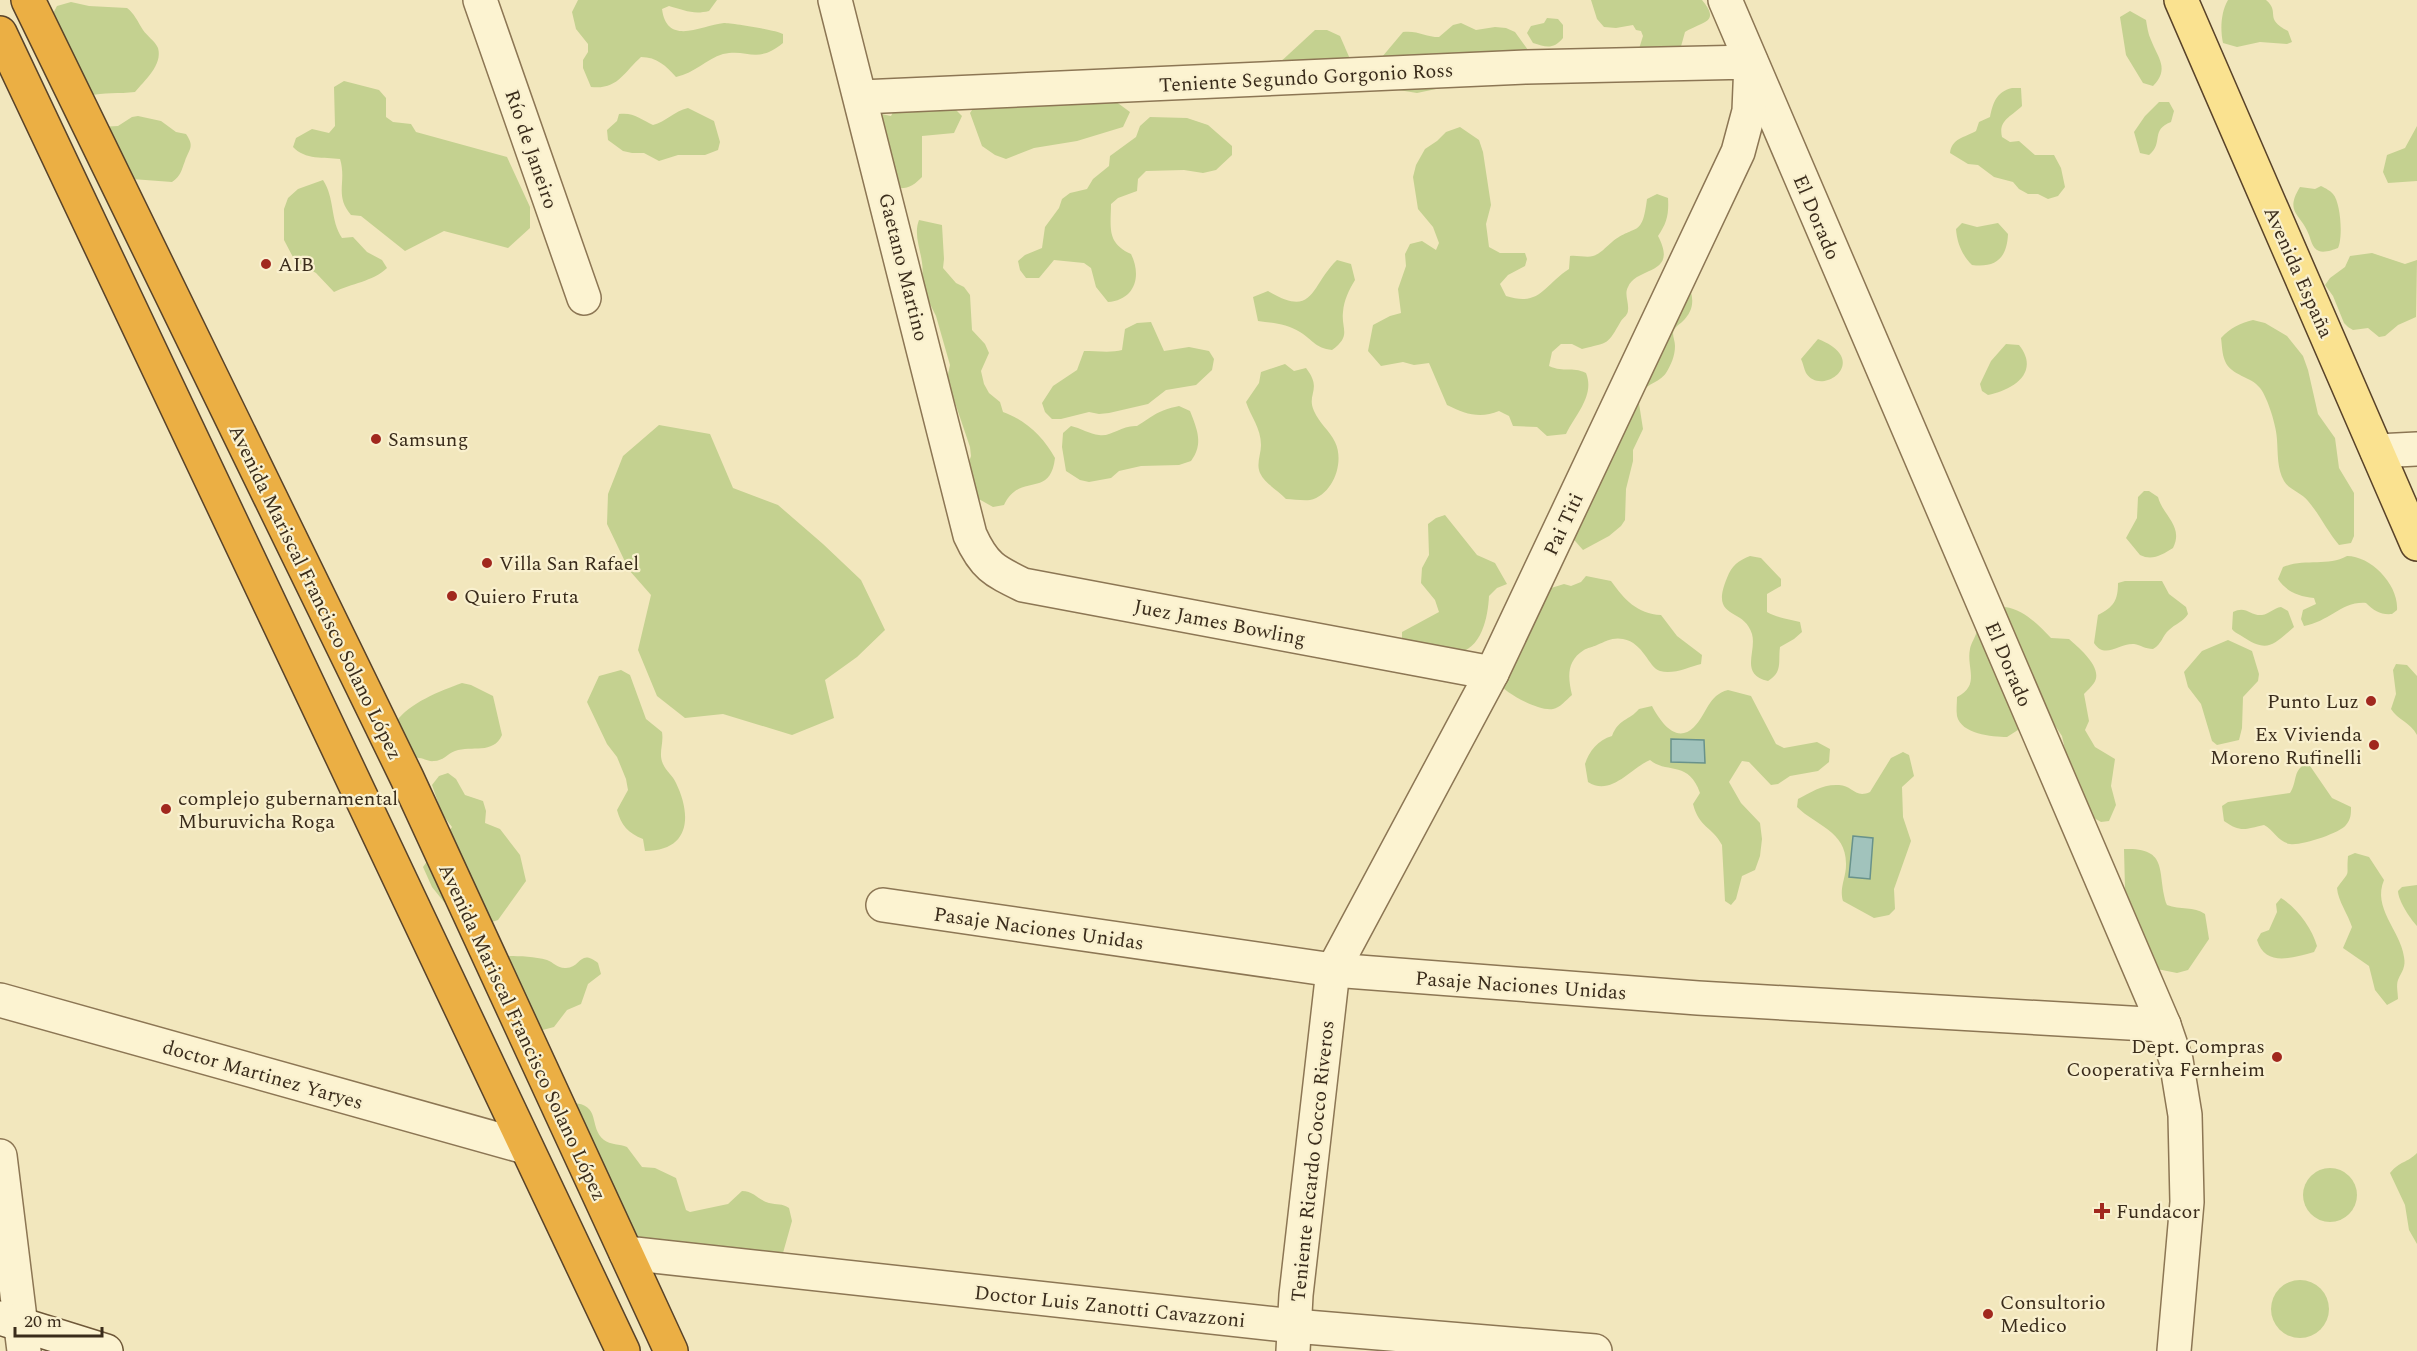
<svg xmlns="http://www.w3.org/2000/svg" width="2417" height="1351" font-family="Spectral,serif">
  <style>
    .green { fill: #c4d190 }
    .water { fill: #a1c3bc; stroke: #68928b; stroke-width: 1.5 }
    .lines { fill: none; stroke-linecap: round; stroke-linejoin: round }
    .street-casing { stroke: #8c7654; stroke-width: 36 }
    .secondary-casing { stroke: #6e5738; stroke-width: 36 }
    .primary-casing { stroke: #594329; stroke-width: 36 }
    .highway-casing { stroke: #594329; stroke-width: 36 }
    .street { stroke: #fcf3d1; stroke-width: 33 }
    .secondary { stroke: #fcf3d1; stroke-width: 33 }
    .primary { stroke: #fae290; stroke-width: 33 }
    .highway { stroke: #ebaf44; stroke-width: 33 }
    .poi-dot { fill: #a1281e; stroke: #f9f0ce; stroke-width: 2 }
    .labels { text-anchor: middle; stroke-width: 4.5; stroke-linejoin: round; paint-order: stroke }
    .street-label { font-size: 20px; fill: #3a2c1b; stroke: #f9f0ce }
    .poi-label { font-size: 20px; fill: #3a2c1b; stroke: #f9f0ce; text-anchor: start }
  </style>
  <rect width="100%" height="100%" fill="#f2e7bd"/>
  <g class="green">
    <path d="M 578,0 L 717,0 L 709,11 C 693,15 684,10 669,6 L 662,9 C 667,47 702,25 724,23 C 732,23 776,30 783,34 L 783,43 C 756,65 748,48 723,54 C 706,59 695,73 676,77 C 666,66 657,57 641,57 C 624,72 618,90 591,87 L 583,68 L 583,60 L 588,52 L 588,44 L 576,29 L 572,12 Z"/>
    <path d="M 1591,0 L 1702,0 C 1721,23 1703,21 1685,32 L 1680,50 L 1638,52 L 1643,36 L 1641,31 L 1636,30 L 1633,25 L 1616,28 L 1604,27 L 1597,19 Z"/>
    <path d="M 2228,0 L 2266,0 C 2281,13 2263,18 2288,31 L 2292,42 L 2287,44 L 2260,42 L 2237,47 L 2223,43 C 2220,29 2221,12 2228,0 Z"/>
    <path d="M 71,2 L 89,6 L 127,8 C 134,13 138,22 143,30 C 147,36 155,41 158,48 C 163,65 144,81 135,92 C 119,94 104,92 88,96 L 49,21 L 57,6 Z"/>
    <path d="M 2130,11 L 2146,20 C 2147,26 2148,34 2151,40 C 2158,58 2170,69 2153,86 L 2143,83 L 2126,55 L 2120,17 Z"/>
    <path d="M 1547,18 L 1558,19 L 1563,25 L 1563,38 C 1553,50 1546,47 1533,43 L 1527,33 L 1531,26 L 1544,23 Z"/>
    <path d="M 1461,23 L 1476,30 L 1495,27 L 1506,28 L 1515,32 L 1531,54 L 1455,85 L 1417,93 L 1386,88 L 1382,57 L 1403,32 C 1417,30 1426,37 1439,37 L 1453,25 Z"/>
    <path d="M 1315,30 L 1327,30 L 1340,36 L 1350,59 L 1276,66 Z"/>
    <path d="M 344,81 L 379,90 L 386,98 L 386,117 L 393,122 L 411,124 L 416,132 L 507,157 L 530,207 L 530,228 L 508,248 L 444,231 L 405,251 L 361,216 L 351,215 C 334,195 347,182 340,159 C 324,157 305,160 293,147 L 296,138 L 312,129 L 329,133 L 335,126 L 334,87 Z"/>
    <path d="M 2012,88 L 2021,88 L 2022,106 C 2011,117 1998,120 2002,137 L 2010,142 L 2019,141 L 2035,155 L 2054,155 L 2061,168 L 2065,187 L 2058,196 L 2048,199 L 2038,194 L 2028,194 L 2019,189 L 2013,182 L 1994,177 L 1978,165 L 1968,164 L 1950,153 C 1952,138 1964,138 1976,131 L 1979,122 L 1990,117 C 1993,103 1996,92 2012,88 Z"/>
    <path d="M 1115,101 L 1130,112 L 1123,127 L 1077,141 L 1034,148 L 1006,159 L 995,155 L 982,146 L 970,113 L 977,103 Z"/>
    <path d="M 898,102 L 954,108 L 962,116 L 954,133 L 922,136 L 922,177 C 914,185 909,189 897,188 L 876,113 L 891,116 Z"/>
    <path d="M 2159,102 L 2169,102 L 2174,111 L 2171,122 C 2150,130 2164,143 2149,155 L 2140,153 L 2134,132 L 2145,116 Z"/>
    <path d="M 688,108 L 714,121 L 720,142 L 718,150 L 705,155 L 678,155 L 659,161 L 644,153 L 632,153 L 623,151 L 608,140 L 607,130 L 617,121 L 619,114 C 634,112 640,119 653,125 C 666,122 674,111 688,108 Z"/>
    <path d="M 138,116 L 161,121 L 176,132 L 186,134 C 195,147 189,149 185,161 C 181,171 181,176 172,182 L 132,179 L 100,127 L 118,126 L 132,117 Z"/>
    <path d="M 1150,117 L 1187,118 L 1208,125 L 1232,146 L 1232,155 L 1216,170 L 1203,173 L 1184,170 L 1146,171 L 1138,179 L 1137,191 L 1118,198 L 1111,204 C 1111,227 1106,243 1131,254 C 1142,276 1135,300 1108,302 L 1096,287 L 1091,268 L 1084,263 L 1054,260 L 1039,278 L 1026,278 L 1020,270 L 1018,261 L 1025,255 L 1042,248 L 1045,227 L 1059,208 L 1062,199 L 1070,193 L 1087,189 L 1093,179 L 1109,166 L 1110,156 L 1136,137 L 1140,126 Z"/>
    <path d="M 2417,126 L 2417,181 L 2388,183 L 2383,172 L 2387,155 L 2405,148 Z"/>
    <path d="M 1460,127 L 1479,140 L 1483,152 L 1491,205 L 1486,224 L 1489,247 L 1500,253 L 1525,253 L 1527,259 L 1525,266 L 1508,275 L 1500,284 L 1506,296 C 1540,307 1543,286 1569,269 L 1570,256 C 1577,255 1587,258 1593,256 C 1600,254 1606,247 1612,242 C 1636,223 1642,239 1647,199 L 1657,194 L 1668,198 C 1669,214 1667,223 1658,236 C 1679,276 1637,266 1628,287 C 1624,294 1629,302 1628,310 C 1628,315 1624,317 1621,321 C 1607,345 1610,342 1582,349 L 1572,344 L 1561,344 L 1552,352 L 1549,366 C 1565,373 1571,366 1586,373 C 1595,395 1576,414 1566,434 L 1547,436 L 1537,427 L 1513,426 L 1509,416 L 1499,411 C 1480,419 1465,414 1447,405 L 1429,363 L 1414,365 L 1403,362 L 1381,366 L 1368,351 L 1373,325 L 1390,316 L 1401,313 L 1398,289 L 1406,266 L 1405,254 L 1410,244 L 1422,241 L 1436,250 L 1439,243 L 1433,227 L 1418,209 L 1413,177 L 1416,165 L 1425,149 L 1437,141 L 1446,132 Z"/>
    <path d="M 323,180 C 335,198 330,220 342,238 L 353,237 L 367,252 L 382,260 L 387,268 C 372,282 352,283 334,292 L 316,273 L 295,261 L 284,240 L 284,209 L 288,198 L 298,189 Z"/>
    <path d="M 2321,186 C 2325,188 2331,191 2333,194 C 2341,203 2343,238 2338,248 C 2333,250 2324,253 2319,251 C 2312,248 2311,240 2309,235 C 2301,213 2284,213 2300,187 L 2315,189 Z"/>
    <path d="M 919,220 L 942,225 L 944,259 L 943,268 L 956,283 L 964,287 L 970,295 L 972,330 L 985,344 L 989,353 L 981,371 L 984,384 L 989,393 L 1000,402 L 1003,412 C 1026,420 1044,438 1055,458 C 1050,500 1020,471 1004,505 L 993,507 L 977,498 L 967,468 L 971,456 L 970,447 L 947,379 L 950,365 L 936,316 L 920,284 C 929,262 911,240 919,220 Z"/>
    <path d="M 1962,223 L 1977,227 L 1998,223 L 2008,234 C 2007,258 1996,268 1972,265 C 1962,255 1957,243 1956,229 Z"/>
    <path d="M 2372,253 L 2405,264 L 2417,260 L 2416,317 L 2398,325 L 2385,336 L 2379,337 L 2368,328 L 2353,330 L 2348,327 L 2344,323 L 2333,296 L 2325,285 L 2330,278 L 2345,267 L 2350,256 Z"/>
    <path d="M 1337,260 L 1351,264 L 1355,280 C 1349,290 1344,300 1343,312 C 1341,330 1352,335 1332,350 C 1315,348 1313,340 1300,332 C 1287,324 1273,323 1258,321 L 1253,297 L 1268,291 C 1315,319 1310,286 1337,260 Z"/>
    <path d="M 1686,280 C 1694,295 1696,309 1682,322 C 1678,325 1674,328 1673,333 C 1673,337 1675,342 1675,346 C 1675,356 1671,365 1666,373 C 1658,384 1647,382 1638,397 L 1643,429 L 1633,450 L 1633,461 L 1626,489 L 1625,520 L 1621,526 L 1609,536 L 1583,550 L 1569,534 Z"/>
    <path d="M 2253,320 L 2265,323 L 2287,336 L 2303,356 L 2308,370 L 2318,414 L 2335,438 L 2339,468 L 2354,493 L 2354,536 L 2351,543 L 2339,545 C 2327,531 2320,515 2308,501 C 2302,493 2289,490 2284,481 C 2277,469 2278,453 2277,440 C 2277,428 2268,398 2260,388 C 2251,376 2231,376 2225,361 C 2222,354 2222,345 2221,338 C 2230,328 2240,323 2253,320 Z"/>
    <path d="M 1151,322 L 1164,351 L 1189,347 L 1209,351 L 1214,359 L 1212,370 L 1196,385 L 1166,390 L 1148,404 L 1109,413 L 1099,414 L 1089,412 L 1061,419 L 1052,419 L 1045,412 L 1042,403 L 1053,386 L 1077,370 L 1084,351 C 1096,351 1112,353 1122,350 L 1125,329 L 1137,323 Z"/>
    <path d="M 1818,339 C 1873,360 1822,398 1806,373 C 1804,369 1803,363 1801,359 Z"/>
    <path d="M 2006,344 L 2019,345 C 2041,373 2012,390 1988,395 L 1982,391 L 1980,384 L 1991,361 Z"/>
    <path d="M 1285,364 L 1294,371 L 1306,368 C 1323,390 1306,393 1314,411 C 1319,423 1330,431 1335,442 C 1345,462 1333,495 1310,500 C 1303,501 1293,499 1286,499 C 1278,490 1265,484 1260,473 C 1256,464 1261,454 1261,445 C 1261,428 1251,417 1246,402 L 1259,383 L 1261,372 Z"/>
    <path d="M 1179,406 L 1190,411 C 1197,429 1204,444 1191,461 L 1179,465 L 1141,466 L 1119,471 L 1111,478 L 1089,482 L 1080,480 L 1066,471 L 1062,447 L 1063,433 L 1071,426 C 1080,428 1090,434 1099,435 C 1112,437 1121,425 1137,426 C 1155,415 1156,411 1179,406 Z"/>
    <path d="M 659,425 L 710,434 L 733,488 L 778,505 L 823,544 L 861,580 L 885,630 L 857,657 L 825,680 L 834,718 L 792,735 L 723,714 L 685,718 L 657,696 L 638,650 L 651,595 L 629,570 L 607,524 L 608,494 L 623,456 Z"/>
    <path d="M 2144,491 L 2149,491 L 2158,497 C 2163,516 2184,526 2173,548 C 2162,555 2152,561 2140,555 L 2126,538 L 2137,518 L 2138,497 Z"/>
    <path d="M 1445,515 L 1477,555 L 1495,563 L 1507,584 L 1497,588 L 1489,596 C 1488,616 1482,651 1455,653 C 1440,653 1417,646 1402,643 L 1402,632 L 1439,612 L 1435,600 L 1421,583 L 1422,568 L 1429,555 L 1428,524 L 1436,518 Z"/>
    <path d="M 1750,556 L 1761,558 L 1781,579 L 1781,586 L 1767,594 L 1767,612 C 1777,618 1789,619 1800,622 L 1802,632 L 1794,639 L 1780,647 C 1778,662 1783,672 1768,681 C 1739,674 1757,652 1752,634 C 1744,606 1709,621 1727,578 C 1732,565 1738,561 1750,556 Z"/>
    <path d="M 2347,556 C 2371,556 2399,585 2397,610 L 2392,614 C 2381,615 2374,611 2366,603 C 2342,601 2329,622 2304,626 L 2301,619 L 2303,610 L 2316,604 L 2314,598 C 2298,596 2287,592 2278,579 L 2283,567 C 2305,558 2327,567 2347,556 Z"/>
    <path d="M 1586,576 L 1611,581 C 1624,599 1637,614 1661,615 L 1677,636 L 1702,655 L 1701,664 C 1689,667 1673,675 1660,671 C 1648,667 1644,643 1623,639 C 1613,637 1606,641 1597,645 C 1593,647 1587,648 1584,650 C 1566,661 1568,678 1572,695 C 1566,700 1560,708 1553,709 C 1540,712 1504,693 1498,682 L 1548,589 L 1564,584 L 1571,586 L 1581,582 Z"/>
    <path d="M 2125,581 L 2162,581 L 2169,594 L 2186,607 L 2188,614 C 2183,622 2175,624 2169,630 C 2162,636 2162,644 2153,649 C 2145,649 2141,645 2134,644 C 2119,643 2105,660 2094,643 L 2098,615 C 2114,607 2118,600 2118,583 Z"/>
    <path d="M 2005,607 C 2025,610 2038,625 2051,638 L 2069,639 C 2079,648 2104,668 2094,683 C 2091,687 2087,691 2084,694 L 2089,721 L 2085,730 L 2095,747 L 2115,759 L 2111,786 L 2116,805 L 2109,821 L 2101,822 L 2094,818 L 2084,803 L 2080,784 L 2073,776 L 2068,763 L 2062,736 L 2050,718 L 2005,616 Z"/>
    <path d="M 2281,607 L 2288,611 L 2294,627 C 2271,647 2267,653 2240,635 C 2237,633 2234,632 2232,629 L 2233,612 C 2246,605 2250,616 2262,615 C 2269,614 2274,608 2281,607 Z"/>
    <path d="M 1977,631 L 1987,635 L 2021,728 L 2007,737 C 1992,737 1961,734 1957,716 C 1956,710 1957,703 1957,697 C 1981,685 1966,668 1970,649 C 1971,643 1975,638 1977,631 Z"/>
    <path d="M 2228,640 L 2252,651 L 2259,674 L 2258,681 L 2243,697 L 2242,728 L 2239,740 L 2217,745 L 2212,741 L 2201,704 L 2188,687 L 2184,672 L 2202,651 Z"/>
    <path d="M 2396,664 L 2407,665 L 2417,676 L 2417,735 C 2410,722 2398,720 2391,709 L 2396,694 L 2393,670 Z"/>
    <path d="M 621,670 L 630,675 L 646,719 L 662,732 C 664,744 658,753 663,764 C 666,771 673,776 676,783 C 692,816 690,851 645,851 L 643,839 C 628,833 621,825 617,810 L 628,790 L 626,779 L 617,757 L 607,744 L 587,702 L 599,676 Z"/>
    <path d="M 462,683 L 471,685 L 493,696 L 502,735 C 493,755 472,745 455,751 C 447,754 443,761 434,761 C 427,762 423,757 415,758 L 396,722 C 409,703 440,691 462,683 Z"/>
    <path d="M 1728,690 L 1751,696 L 1776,744 L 1784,748 L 1817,742 L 1830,749 L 1829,762 L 1818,771 L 1790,776 L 1778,784 L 1771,785 L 1749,762 L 1742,761 L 1729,782 L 1741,803 L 1760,823 L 1762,839 L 1760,856 L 1755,870 L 1742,876 L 1736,899 L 1731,905 L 1725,901 L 1722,845 C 1712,826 1699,828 1693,804 L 1700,793 C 1689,760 1666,774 1650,760 C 1631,768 1611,797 1588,782 L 1585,764 C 1589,751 1598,740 1612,736 C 1619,718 1629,721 1639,709 L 1652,706 C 1660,721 1676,745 1694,727 C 1707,714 1708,695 1728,690 Z"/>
    <path d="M 1903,752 L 1909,755 L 1914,776 L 1902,787 L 1903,817 L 1911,841 L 1894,889 L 1895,909 L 1889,915 L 1874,918 L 1843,901 C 1839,888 1846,878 1846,865 C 1847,831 1816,826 1797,807 L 1798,799 C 1812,792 1822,784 1839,785 C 1852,785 1855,799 1870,792 L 1891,758 Z"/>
    <path d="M 2308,763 L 2332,798 L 2351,807 C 2351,814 2351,819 2346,825 C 2340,833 2301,846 2290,844 C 2278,842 2274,830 2264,825 C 2245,829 2241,833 2224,821 L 2222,806 L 2228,802 L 2290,793 C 2298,781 2292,769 2308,763 Z"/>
    <path d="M 448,773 L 456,779 L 465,795 L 483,801 L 486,811 L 485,823 L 500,829 L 520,855 L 526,881 L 498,920 L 489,923 L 457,904 L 444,902 L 432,887 L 423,867 L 452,827 L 442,814 L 432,785 L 439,776 Z"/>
    <path d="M 2124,849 C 2171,847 2156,875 2167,905 C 2180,910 2194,906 2205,914 L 2209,939 L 2188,970 L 2177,973 L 2157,969 L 2125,889 Z"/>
    <path d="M 2355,853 L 2369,857 L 2384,880 C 2372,908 2400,930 2404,957 C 2406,967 2402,971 2398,980 C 2396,985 2398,993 2398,999 L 2387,1005 L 2375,990 L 2369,966 L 2343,948 L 2352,927 C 2348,914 2338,901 2337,888 C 2352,868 2346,879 2348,856 Z"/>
    <path d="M 2417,885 L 2417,926 C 2410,919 2398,900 2398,891 L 2402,887 Z"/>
    <path d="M 2281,898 C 2297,908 2312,928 2317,946 L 2314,952 C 2292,958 2265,967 2257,940 L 2261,933 L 2269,930 L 2277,912 L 2276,904 Z"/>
    <path d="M 503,956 C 517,956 533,956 547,960 C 553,962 557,968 565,968 C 581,969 579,948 598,963 L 601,974 L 588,984 L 581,1004 L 567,1010 L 554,1027 L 535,1032 Z"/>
    <path d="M 572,1103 C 602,1104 588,1127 604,1140 C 610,1145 620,1144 627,1147 L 642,1167 L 655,1168 L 676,1178 L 686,1210 L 690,1212 L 728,1204 L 742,1191 C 754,1191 758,1200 769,1203 C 777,1205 782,1203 789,1208 L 792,1221 L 781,1260 L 633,1245 Z"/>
    <path d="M 2417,1153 L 2417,1244 L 2409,1230 L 2405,1205 L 2390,1173 C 2400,1161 2407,1163 2417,1153 Z"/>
    <circle cx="2330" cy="1195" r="27"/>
    <circle cx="2300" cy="1309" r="29"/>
  </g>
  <g class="water">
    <path d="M 1671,739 L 1704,740 L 1705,763 L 1671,762 Z"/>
    <path d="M 1853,836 L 1873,838 L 1870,879 L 1849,877 Z"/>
  </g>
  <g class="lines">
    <defs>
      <g id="street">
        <path d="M 480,0 L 584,298"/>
        <path d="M 835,0 L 970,535 C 984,566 994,571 1023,585 L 1492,673"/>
        <path d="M 1725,0 L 2164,1025 L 2176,1060 L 2185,1115 L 2187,1202 L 2174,1351"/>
        <path d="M 861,97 L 1526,67 L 1751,62 L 1749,111 L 1738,152 L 1492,673 L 1333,970 L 1296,1295 L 1293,1351"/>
        <path d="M 2377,451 L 2417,449"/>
        <path d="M 883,905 L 1333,970 L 1698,998 L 2164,1025"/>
        <path d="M 0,1000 L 525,1147"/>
        <path d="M 0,1156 L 24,1351"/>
        <path d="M 626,1253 L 1294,1326 L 1595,1351"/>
      </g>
      <path id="secondary" d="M 0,1318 L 106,1351"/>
      <path id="primary" d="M 2181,0 L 2417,544"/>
      <g id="highway">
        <path d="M 28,0 L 407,778 L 671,1351"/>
        <path d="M 0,33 L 623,1351"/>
      </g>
    </defs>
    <use href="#street" class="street-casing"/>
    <use href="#secondary" class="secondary-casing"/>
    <use href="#primary" class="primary-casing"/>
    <use href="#highway" class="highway-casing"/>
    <use href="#street" class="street"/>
    <use href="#secondary" class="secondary"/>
    <use href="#primary" class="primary"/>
    <use href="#highway" class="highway"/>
  </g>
  <g class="poi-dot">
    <circle cx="266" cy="264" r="6"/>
    <circle cx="376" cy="439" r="6"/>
    <circle cx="487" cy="563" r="6"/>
    <circle cx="452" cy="596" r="6"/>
    <circle cx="2371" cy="701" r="6"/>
    <circle cx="2374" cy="745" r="6"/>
    <circle cx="166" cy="809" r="6"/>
    <circle cx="2277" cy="1057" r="6"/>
    <path d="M2099 1202h6v6h6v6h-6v6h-6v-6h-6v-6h6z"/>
    <circle cx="1988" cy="1314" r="6"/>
  </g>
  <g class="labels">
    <g class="street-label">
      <text transform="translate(1306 77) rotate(-3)" y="7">Teniente Segundo Gorgonio Ross</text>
      <text transform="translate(532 149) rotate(71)" y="7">Río de Janeiro</text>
      <text transform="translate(1817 217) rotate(67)" y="7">El Dorado</text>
      <text transform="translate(904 267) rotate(76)" y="7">Gaetano Martino</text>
      <text transform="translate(2299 272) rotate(66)" y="7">Avenida España</text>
      <text transform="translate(1563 524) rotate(-65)" y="7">Pai Titi</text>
      <text transform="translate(316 592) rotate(64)" y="7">Avenida Mariscal Francisco Solano López</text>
      <text transform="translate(1220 622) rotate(11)" y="7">Juez James Bowling</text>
      <text transform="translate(2009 664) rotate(67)" y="7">El Dorado</text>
      <text transform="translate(1039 928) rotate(8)" y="7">Pasaje Naciones Unidas</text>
      <text transform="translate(1521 985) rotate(4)" y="7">Pasaje Naciones Unidas</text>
      <text transform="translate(523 1032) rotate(65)" y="7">Avenida Mariscal Francisco Solano López</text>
      <text transform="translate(263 1074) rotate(16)" y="7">doctor Martinez Yaryes</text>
      <text transform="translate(1312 1161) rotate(-84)" y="7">Teniente Ricardo Cocco Riveros</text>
      <text transform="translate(1110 1306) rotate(6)" y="7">Doctor Luis Zanotti Cavazzoni</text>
    </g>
    <g class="poi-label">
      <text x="278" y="271">AIB</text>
      <text x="388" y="446">Samsung</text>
      <text x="499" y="570">Villa San Rafael</text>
      <text x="464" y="603">Quiero Fruta</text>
      <text x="2359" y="708" text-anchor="end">Punto Luz</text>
      <text x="2362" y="741" text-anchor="end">Ex Vivienda<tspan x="2362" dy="23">Moreno Rufinelli</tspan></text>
      <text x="178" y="805">complejo gubernamental<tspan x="178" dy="23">Mburuvicha Roga</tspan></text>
      <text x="2265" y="1053" text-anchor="end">Dept. Compras<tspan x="2265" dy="23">Cooperativa Fernheim</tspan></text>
      <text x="2116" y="1218">Fundacor</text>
      <text x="2000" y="1309">Consultorio<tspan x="2000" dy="23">Medico</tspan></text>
    </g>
  </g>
  <path d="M15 1327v9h87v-9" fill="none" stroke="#3a2c1b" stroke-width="3"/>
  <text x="24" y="1327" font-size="18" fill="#3a2c1b" stroke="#f9f0ce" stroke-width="4.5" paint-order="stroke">20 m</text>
</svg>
